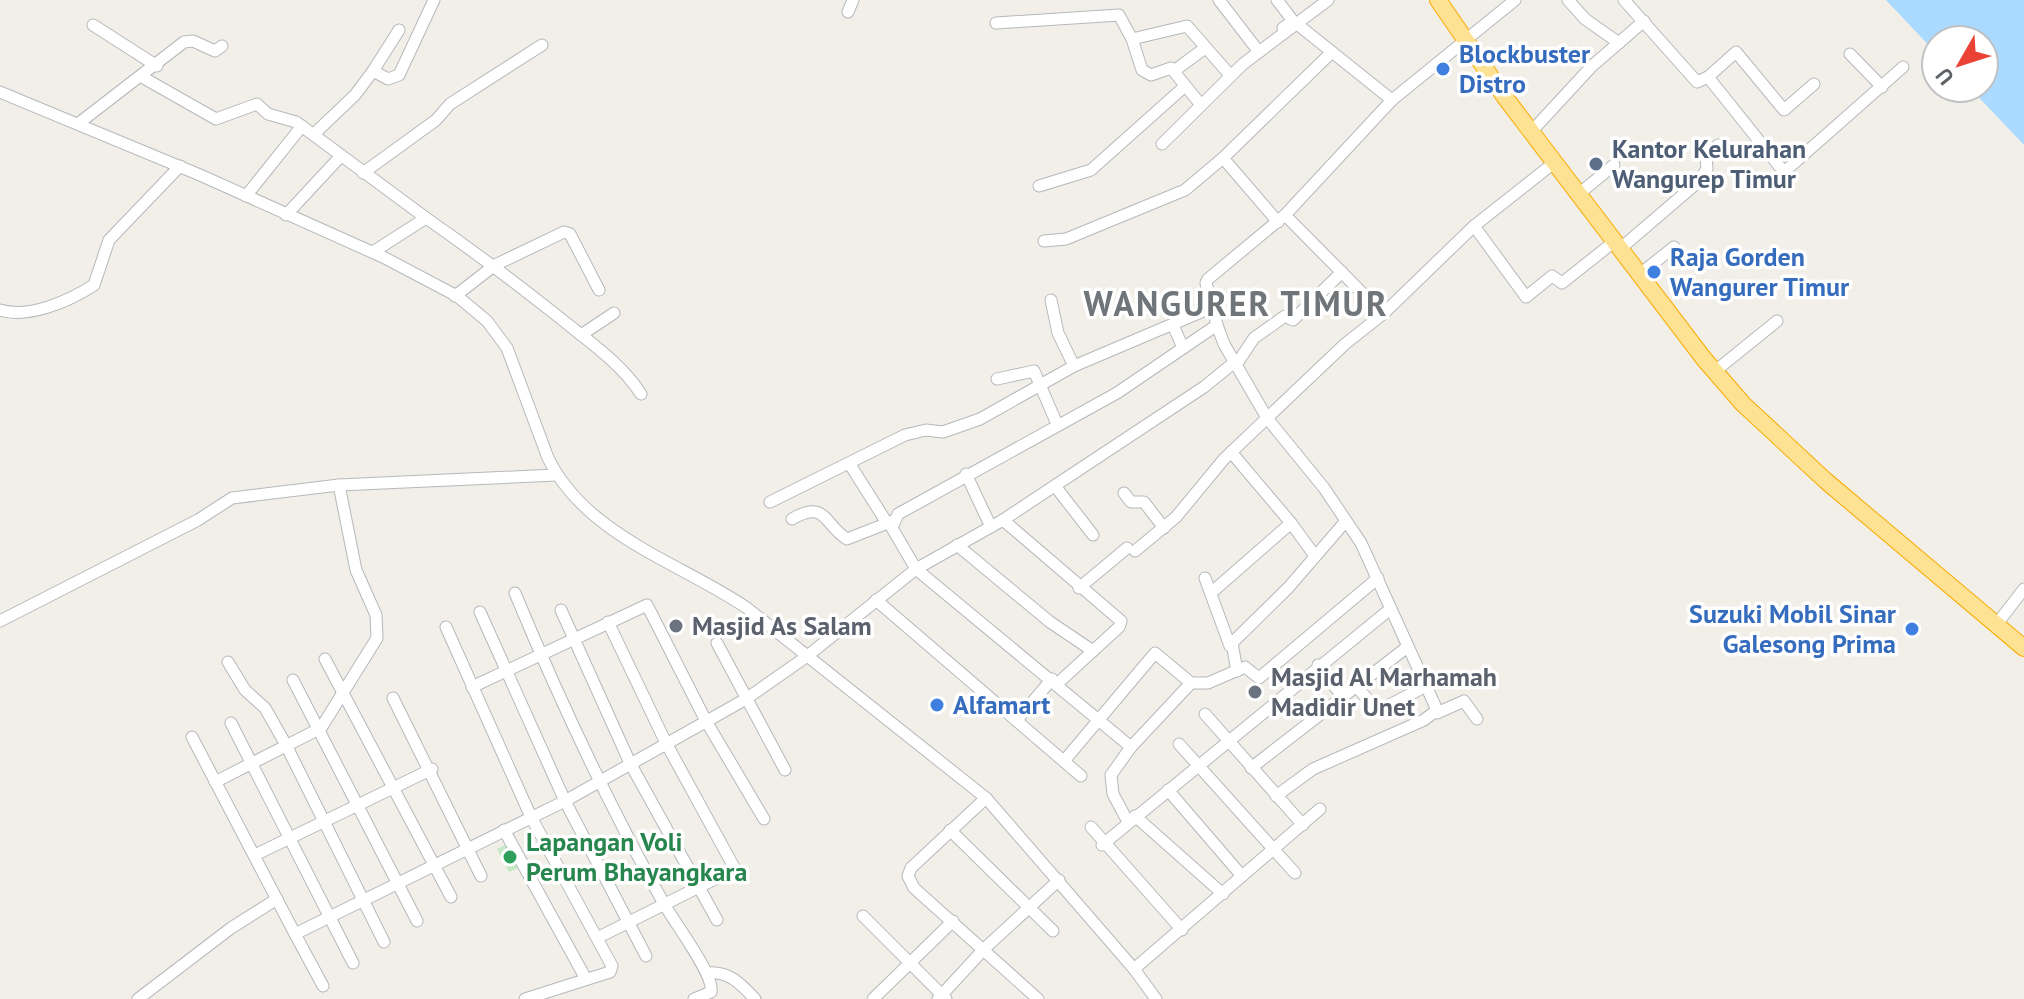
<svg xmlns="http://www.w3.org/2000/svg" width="2024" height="999" font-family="'PT Sans',sans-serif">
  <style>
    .green { fill: #c5e8c5 }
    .water { fill: #aadaff }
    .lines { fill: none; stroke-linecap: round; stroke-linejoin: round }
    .minor-casing { stroke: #b5b8bc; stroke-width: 13 }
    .highway-casing { stroke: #f9ab00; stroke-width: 18 }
    .minor { stroke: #fff; stroke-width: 11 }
    .highway { stroke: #fde293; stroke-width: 16 }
    .shop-dot { fill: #3f7fe0; stroke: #fff; stroke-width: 3 }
    .service-dot { fill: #5c6f8a; stroke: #fff; stroke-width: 3 }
    .worship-dot { fill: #6b7280; stroke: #fff; stroke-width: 3 }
    .leisure-dot { fill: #2e9e5b; stroke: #fff; stroke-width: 3 }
    .labels { text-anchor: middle; stroke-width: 7; stroke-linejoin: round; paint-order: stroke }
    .shop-label { font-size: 26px; font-weight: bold; fill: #366cbe; stroke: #fff; text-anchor: start }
    .service-label { font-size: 26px; font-weight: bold; fill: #4e5e75; stroke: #fff; text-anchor: start }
    .worship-label { font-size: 26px; font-weight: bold; fill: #5b616d; stroke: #fff; text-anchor: start }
    .leisure-label { font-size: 26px; font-weight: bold; fill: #27864d; stroke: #fff; text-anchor: start }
    .district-label { font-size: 34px; font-weight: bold; letter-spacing: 2px; fill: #70757a; stroke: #fff }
  </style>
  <rect width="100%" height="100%" fill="#f1efe8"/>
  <path class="green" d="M 510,843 L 523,866 L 509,872 L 497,849 Z"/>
  <path class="water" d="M 1886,0 L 2024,0 L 2024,145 L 1970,88 L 1984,88 L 1984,40 L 1936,40 L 1936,53 Z"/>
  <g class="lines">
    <defs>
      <g id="minor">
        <path d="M 1219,0 L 1259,52"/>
        <path d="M 1277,0 L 1293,21 L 1283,28"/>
        <path d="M 1568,0 L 1585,19 L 1619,43"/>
        <path d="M 1624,0 L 1697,82 L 1708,77 L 1784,172 L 1903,67"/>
        <path d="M 848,12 L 853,0"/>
        <path d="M 996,23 L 1119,15 L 1132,39 L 1142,70 L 1151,75 L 1171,68 L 1201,105"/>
        <path d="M 1297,24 L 1392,100"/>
        <path d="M 93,25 L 157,66"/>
        <path d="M 1132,39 L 1187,26 L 1230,75"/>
        <path d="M 1850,54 L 1882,87"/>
        <path d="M 373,71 L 399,30"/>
        <path d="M 1174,71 L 1205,48"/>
        <path d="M 142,77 L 216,119 L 257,104 L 268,114 L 296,122 L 426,218"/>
        <path d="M 1708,77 L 1736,52 L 1784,110 L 1814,84"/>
        <path d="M 0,92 L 200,175 L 383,257 L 457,296 L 487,321 L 507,348 L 548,458 C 586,536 681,563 747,608 L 986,798 L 1134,969 L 1156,999"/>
        <path d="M 79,123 L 184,42 L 193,41 L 215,51 L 222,46"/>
        <path d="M 1531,132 L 1592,66 L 1644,21"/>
        <path d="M 314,134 L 355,95 L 373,71 L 388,79 L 399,75 L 434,0"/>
        <path d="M 1162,144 L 1243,64 L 1328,0"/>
        <path d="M 363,173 L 436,120 L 450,104 L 542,45"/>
        <path d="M 1039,186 L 1091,170 L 1184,87"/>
        <path d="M 1580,193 L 1614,165"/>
        <path d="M 246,196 L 302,126"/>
        <path d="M 286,215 L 340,157"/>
        <path d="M 1285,215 L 1383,314"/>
        <path d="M 1278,222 L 1223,158 L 1332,52"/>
        <path d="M 1474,226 L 1526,297 L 1552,276 L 1562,283 L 1615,241"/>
        <path d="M 1044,241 L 1066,239 L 1185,190 L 1223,158"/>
        <path d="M 1621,248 L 1698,182 L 1707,169 L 1706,156 L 1718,145"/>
        <path d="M 373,252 L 426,218 C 472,250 516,283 560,318 C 587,340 622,364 641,394"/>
        <path d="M 1640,274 L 1674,247"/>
        <path d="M 455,296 L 495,265 L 564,232 L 570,234 L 599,290"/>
        <path d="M 1051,300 L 1058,333 L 1074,366"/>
        <path d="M 0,310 C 29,319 69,301 94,285 L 109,240 L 180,166"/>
        <path d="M 1173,325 L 1183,348"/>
        <path d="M 1217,325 L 1224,344 L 1267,418 L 1324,488 L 1361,543 L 1437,710 L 1424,720 L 1313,769 L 1276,796"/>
        <path d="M 581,335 L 614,313"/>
        <path d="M 1714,372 L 1777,321"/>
        <path d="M 997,379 L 1034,371 L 1057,424"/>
        <path d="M 1231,452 L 1291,523"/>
        <path d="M 849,463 L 887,523"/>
        <path d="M 966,474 L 991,527"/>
        <path d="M 1055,486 L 1093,535"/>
        <path d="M 1124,493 L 1131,502 L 1144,502 L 1164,528"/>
        <path d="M 770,502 L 905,435 L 926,430 L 943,432 L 980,419 L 1074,366 L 1213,307"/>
        <path d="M 792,519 C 826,499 824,525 847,539 L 893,521"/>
        <path d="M 1003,520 L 1121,621 L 1119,627 L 1057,684"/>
        <path d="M 957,545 L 1050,622 L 1093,651"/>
        <path d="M 1135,551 L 1176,517 L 1224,459 L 1345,344 L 1383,314 L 1474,226 L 1555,162"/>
        <path d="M 1205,578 L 1230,646"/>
        <path d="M 1079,588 L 1127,548"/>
        <path d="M 515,593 C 559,699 607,802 663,902 C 673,921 715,975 711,992 L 694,999"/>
        <path d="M 1211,593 L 1291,523 L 1315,556"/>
        <path d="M 876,600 L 1081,776"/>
        <path d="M 561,610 L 630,763 L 717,920"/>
        <path d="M 480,612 L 565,801 L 646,956"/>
        <path d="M 0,621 L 198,520 L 232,498 L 339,485 L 556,475"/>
        <path d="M 1996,625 L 2024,589"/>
        <path d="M 446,627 L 531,817 L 612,966 L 610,972 L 525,999"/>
        <path d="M 717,643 L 785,770"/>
        <path d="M 325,659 L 451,897"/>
        <path d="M 228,662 L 245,690 L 265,708 L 286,745 L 384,942"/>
        <path d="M 1318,665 L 1342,696"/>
        <path d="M 1237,671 L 1232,643 L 1288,588 L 1345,522"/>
        <path d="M 293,680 L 417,921"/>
        <path d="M 1191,683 L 1131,747 L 916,569 L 1003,520 L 1204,387 L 1231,365 L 1236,365 L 1254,338 L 1285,316 L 1293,320 L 1342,272"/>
        <path d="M 1356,686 L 1378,711 L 1426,686"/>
        <path d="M 472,687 L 647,605 L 706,721 L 764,819"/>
        <path d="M 393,698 L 481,876"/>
        <path d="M 1437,713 L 1464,701 L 1477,719"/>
        <path d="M 1205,714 L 1303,825"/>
        <path d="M 1017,720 L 1052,679"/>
        <path d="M 231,723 L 353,963"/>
        <path d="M 192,737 L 295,934 L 565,801 L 746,699 L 806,657 L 916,569 L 892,528 L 898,514 L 1117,393 L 1217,325 L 1206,283 L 1208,279 L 1285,215 L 1392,100 L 1515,0"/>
        <path d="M 1179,744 L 1295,873"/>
        <path d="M 1064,761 L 1155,653 L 1191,683 L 1208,683 L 1245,667 L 1259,678 L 1378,578"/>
        <path d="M 1251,768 L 1406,648"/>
        <path d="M 215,782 L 321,728 L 377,638 L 376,615 L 356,570 L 339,485"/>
        <path d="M 1168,790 L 1242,876"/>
        <path d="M 986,798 L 911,868 L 908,876 L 914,888 L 1038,999"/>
        <path d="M 1135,816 L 1223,894"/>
        <path d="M 1128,822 L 1113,794 L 1111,775 L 1131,747"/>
        <path d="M 1091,827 L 1182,930"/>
        <path d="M 504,830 L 586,979"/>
        <path d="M 950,830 L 1053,931"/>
        <path d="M 1102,845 L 1389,610"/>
        <path d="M 255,855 L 432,769"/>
        <path d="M 863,916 L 946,999"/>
        <path d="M 295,934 L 323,986"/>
        <path d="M 599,937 L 735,869 L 666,743 L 608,622"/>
        <path d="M 1134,969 L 1320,809"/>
        <path d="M 707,973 C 729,971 740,983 755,999"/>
        <path d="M 138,999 L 231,928 L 277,899"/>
        <path d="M 873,999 L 953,921"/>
        <path d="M 938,999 L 984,949 L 1059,880"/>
      </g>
      <path id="highway" d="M 1438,0 L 1504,96 L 1704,359 L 1743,404 L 1826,481 L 2024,648"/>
    </defs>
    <use href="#minor" class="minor-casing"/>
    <use href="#highway" class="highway-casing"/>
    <use href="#minor" class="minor"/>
    <use href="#highway" class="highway"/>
  </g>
  <g class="shop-dot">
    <circle cx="1443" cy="69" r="8"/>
    <circle cx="1654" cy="272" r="8"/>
    <circle cx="1912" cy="629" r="8"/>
    <circle cx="937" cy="705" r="8"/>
  </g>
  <circle class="service-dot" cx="1596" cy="164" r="8"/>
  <g class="worship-dot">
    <circle cx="676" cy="626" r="8"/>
    <circle cx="1255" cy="692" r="8"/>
  </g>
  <circle class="leisure-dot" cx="510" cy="857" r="8"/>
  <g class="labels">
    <g class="shop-label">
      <text x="1459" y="63">Blockbuster<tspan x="1459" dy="30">Distro</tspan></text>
      <text x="1670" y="266">Raja Gorden<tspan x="1670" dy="30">Wangurer Timur</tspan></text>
      <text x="1896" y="623" text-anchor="end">Suzuki Mobil Sinar<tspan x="1896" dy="30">Galesong Prima</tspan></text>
      <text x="953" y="714">Alfamart</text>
    </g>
    <g class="service-label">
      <text x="1612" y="158">Kantor Kelurahan<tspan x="1612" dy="30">Wangurep Timur</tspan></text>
    </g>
    <g class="worship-label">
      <text x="692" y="635">Masjid As Salam</text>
      <text x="1271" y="686">Masjid Al Marhamah<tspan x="1271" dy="30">Madidir Unet</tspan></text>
    </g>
    <g class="leisure-label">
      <text x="526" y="851">Lapangan Voli<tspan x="526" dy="30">Perum Bhayangkara</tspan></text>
    </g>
    <g class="district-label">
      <text x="1236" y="316">WANGURER TIMUR</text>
    </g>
  </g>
  <g transform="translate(1960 64) rotate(231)"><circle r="38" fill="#ffffff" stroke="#bfc1c3" stroke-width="2"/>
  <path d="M0-6L14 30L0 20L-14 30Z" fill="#ea4335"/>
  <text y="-12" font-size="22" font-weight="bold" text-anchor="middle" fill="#5f6368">U</text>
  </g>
</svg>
